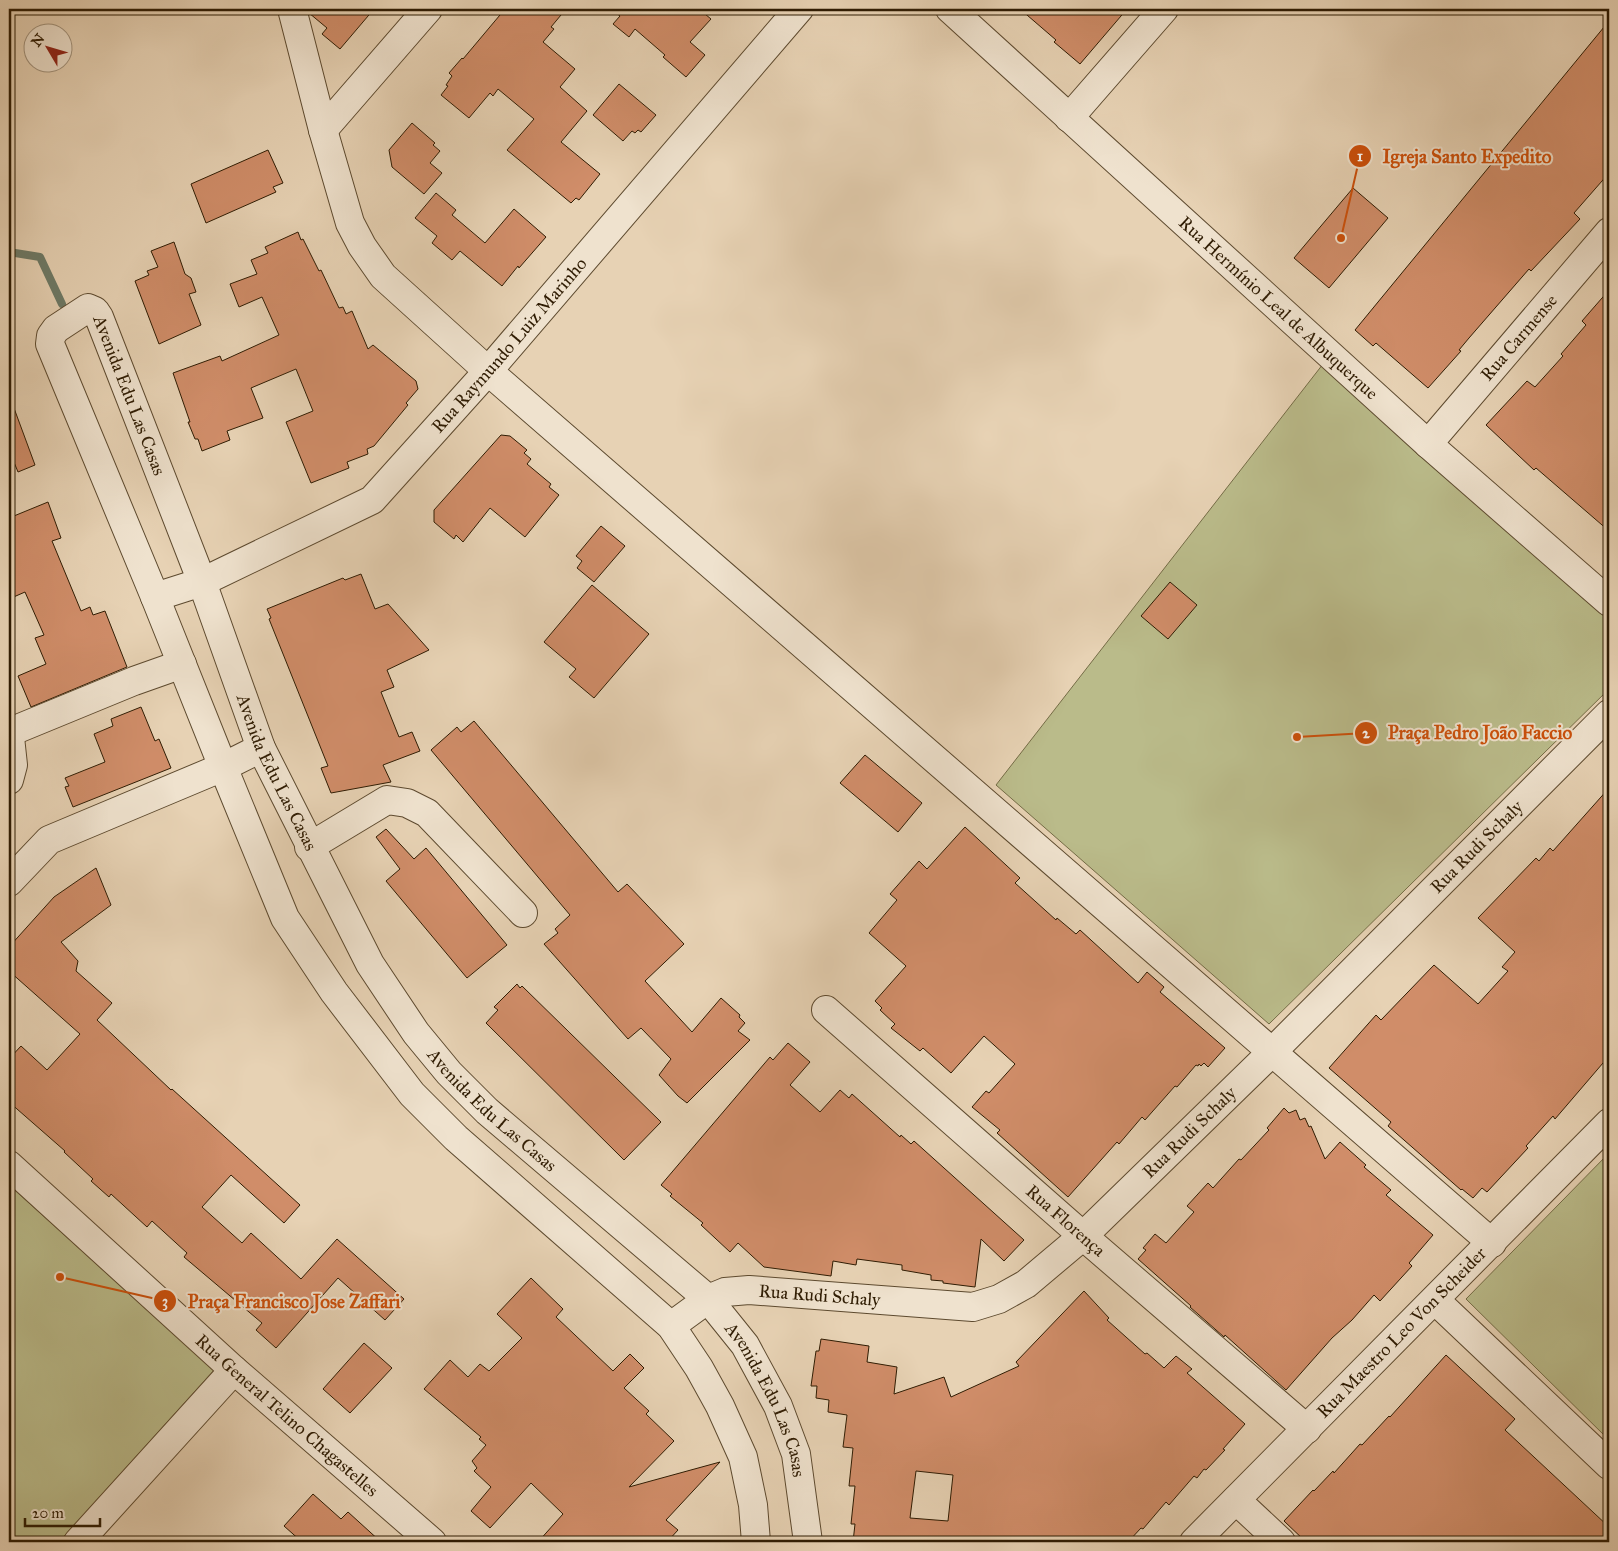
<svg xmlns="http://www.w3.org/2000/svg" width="1618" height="1551" font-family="'IM FELL Great Primer',serif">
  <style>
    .green { fill: #babb8a; stroke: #746c46 }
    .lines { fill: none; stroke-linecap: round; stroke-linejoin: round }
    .stream { stroke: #6d7a67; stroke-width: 8 }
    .building { fill: #d08d69; stroke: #2f1c03; fill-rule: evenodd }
    .minor-casing { stroke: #5d4a2f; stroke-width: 30 }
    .minor { stroke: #efe2ce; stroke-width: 28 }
    .labels { text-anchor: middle; stroke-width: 4; stroke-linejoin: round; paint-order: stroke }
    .street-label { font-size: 18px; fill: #2f1c03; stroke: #efe2ce }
    .leader { fill: none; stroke: #cc500b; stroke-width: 2 }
    .callout-dot { fill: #cc500b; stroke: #efe2ce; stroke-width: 2 }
    .mark-label { font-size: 15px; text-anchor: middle; font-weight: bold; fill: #fff }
    .callout-label { font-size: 19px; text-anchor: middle; font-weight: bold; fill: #cc500b; stroke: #efe2ce; stroke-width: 4; stroke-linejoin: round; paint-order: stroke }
  </style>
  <rect width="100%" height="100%" fill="#e7d2b4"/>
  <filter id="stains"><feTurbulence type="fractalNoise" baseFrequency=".004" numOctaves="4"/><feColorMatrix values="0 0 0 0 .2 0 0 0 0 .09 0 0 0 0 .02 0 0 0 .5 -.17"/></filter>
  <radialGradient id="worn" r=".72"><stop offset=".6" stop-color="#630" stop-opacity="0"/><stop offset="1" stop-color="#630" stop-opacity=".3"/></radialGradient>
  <g class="green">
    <path d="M 1323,364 L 1609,619 L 1609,689 L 1269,1024 L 996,785 Z"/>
    <path d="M 1609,1153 L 1609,1440 L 1466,1299 Z"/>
    <path d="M 9,1185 L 214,1370 L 59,1542 L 9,1542 Z"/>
  </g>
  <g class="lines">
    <path class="stream" d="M 9,252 L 40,257 L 62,304"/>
  </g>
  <g class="building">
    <path d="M 308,9 L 374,9 L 340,49 L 322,34 L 327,28 L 309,13 Z"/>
    <path d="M 505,9 L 566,9 L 551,27 L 554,29 L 543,42 L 575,69 L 560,87 L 587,111 L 561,142 L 600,174 L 579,200 L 576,198 L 571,203 L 507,150 L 534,119 L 498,89 L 493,96 L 490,93 L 469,118 L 441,95 L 448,86 L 446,85 L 452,76 L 449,73 L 462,58 L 463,59 Z"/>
    <path d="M 611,9 L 699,9 L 711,19 L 690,42 L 705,55 L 686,77 L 663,57 L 665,55 L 635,29 L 629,37 L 613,24 L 620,16 Z"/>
    <path d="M 1020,9 L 1127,9 L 1080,64 L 1054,42 L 1056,40 Z"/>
    <path d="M 1609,21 L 1609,173 L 1574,213 L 1580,219 L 1531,271 L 1529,269 L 1469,338 L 1459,350 L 1461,351 L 1428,388 L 1376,343 L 1373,346 L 1355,330 Z"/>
    <path d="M 619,84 L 656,115 L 641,132 L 638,130 L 635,133 L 632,131 L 623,141 L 593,115 Z"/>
    <path d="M 412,123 L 435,143 L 433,145 L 440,151 L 430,163 L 442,173 L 424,194 L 392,167 L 389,150 Z"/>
    <path d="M 268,150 L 283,183 L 273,187 L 276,192 L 206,223 L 191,184 Z"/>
    <path d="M 1353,188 L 1388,218 L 1329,288 L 1294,258 Z"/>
    <path d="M 436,193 L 456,210 L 452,215 L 485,243 L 514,209 L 546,237 L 519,268 L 518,266 L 502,286 L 460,251 L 452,260 L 432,243 L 437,236 L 415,218 Z"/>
    <path d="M 298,232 L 301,240 L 303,239 L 319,271 L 321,270 L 339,308 L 343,307 L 346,314 L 352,311 L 368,349 L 373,345 L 416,381 L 418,389 L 406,403 L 408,405 L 374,446 L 367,449 L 368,454 L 347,462 L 349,468 L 311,483 L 286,422 L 313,411 L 296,369 L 251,388 L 263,418 L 227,431 L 230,440 L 202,451 L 198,439 L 195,439 L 188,422 L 190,422 L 173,373 L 220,356 L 222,361 L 279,335 L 262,297 L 239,307 L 230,284 L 257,274 L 251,260 L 268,253 L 265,247 Z"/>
    <path d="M 174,242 L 185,274 L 191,278 L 196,292 L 189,294 L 201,325 L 159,344 L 135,281 L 149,275 L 147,271 L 158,267 L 151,251 Z"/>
    <path d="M 1609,290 L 1609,531 L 1536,468 L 1534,470 L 1486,425 L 1527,381 L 1535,387 L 1563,356 L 1561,354 L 1586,325 L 1582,321 Z"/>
    <path d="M 9,400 L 11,400 L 35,465 L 18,472 L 9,450 Z"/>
    <path d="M 501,435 L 510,436 L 527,450 L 524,453 L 531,459 L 527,464 L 551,484 L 549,487 L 559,495 L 525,537 L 490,508 L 463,542 L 456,535 L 454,539 L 434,522 L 434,510 Z"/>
    <path d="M 48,502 L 61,538 L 52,541 L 81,611 L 90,607 L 93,615 L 105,611 L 127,667 L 31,707 L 18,676 L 46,664 L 35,638 L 44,635 L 25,592 L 9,599 L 9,518 Z"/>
    <path d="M 601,526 L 625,546 L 594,582 L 577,568 L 582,561 L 576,556 Z"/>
    <path d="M 361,574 L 375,609 L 388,604 L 429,650 L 387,670 L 394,687 L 381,692 L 399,737 L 412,732 L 420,751 L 383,765 L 391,782 L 331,793 L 321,768 L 328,766 L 269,619 L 271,618 L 267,609 L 343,578 L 345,580 Z"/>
    <path d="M 1170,582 L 1197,605 L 1168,639 L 1141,616 Z"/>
    <path d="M 592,585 L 649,634 L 594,698 L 569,677 L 576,669 L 544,642 Z"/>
    <path d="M 141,707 L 155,741 L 159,739 L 171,768 L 73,807 L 65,787 L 69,786 L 65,778 L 105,762 L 94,734 L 113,726 L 111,719 Z"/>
    <path d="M 474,721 L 618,892 L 627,884 L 684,944 L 645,981 L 692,1032 L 721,998 L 740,1015 L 739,1017 L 745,1023 L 738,1031 L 750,1040 L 687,1103 L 678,1096 L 659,1075 L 671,1059 L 641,1028 L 628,1039 L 544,944 L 558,933 L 555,929 L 570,915 L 431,750 L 457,727 L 461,732 Z"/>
    <path d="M 865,755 L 922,803 L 898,832 L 840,783 Z"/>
    <path d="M 1609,788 L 1609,1056 L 1555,1119 L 1553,1116 L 1526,1146 L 1528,1148 L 1487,1192 L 1482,1188 L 1473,1198 L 1462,1189 L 1461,1190 L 1388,1126 L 1391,1122 L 1329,1068 L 1376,1015 L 1381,1020 L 1434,965 L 1478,1004 L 1508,971 L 1502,967 L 1515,952 L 1478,918 L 1536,858 L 1539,861 L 1550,848 L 1553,851 Z"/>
    <path d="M 965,827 L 1020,878 L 1015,883 L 1056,920 L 1057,918 L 1076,934 L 1080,930 L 1138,983 L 1147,972 L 1164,987 L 1160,992 L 1225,1048 L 1208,1067 L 1204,1063 L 1201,1066 L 1199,1064 L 1198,1066 L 1196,1065 L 1177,1087 L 1175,1086 L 1145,1120 L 1142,1117 L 1119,1144 L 1117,1142 L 1068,1197 L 997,1133 L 1000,1130 L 972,1107 L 986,1091 L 989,1093 L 1015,1064 L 984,1036 L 951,1073 L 923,1048 L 920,1051 L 891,1028 L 895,1024 L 880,1010 L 882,1008 L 875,1001 L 906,966 L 869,933 L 897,900 L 890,894 L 919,861 L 927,869 Z"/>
    <path d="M 386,829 L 414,859 L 426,848 L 507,945 L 467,978 L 386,881 L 400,869 L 376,837 Z"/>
    <path d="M 96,868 L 111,905 L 61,942 L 78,961 L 76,971 L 112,1003 L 97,1020 L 171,1090 L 172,1089 L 300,1205 L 284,1223 L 231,1175 L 202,1207 L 242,1243 L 251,1233 L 301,1279 L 337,1239 L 404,1299 L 385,1320 L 338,1278 L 276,1348 L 256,1330 L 262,1323 L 184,1257 L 187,1253 L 152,1221 L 147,1227 L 111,1194 L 109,1197 L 91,1181 L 93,1179 L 64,1152 L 65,1151 L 9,1102 L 9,1059 L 21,1046 L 47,1070 L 80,1034 L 9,971 L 9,947 L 54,897 Z"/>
    <path d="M 517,984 L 520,988 L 522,986 L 661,1122 L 624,1160 L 486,1023 L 498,1010 L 494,1007 Z"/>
    <path d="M 788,1043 L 810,1062 L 790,1085 L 820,1112 L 840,1090 L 849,1098 L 852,1094 L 900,1137 L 901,1135 L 911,1144 L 914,1141 L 1024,1240 L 1004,1261 L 981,1239 L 975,1287 L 943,1283 L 943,1281 L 931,1280 L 931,1275 L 902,1270 L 902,1265 L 857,1259 L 856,1265 L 833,1261 L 831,1276 L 764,1267 L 738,1243 L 730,1252 L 701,1225 L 703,1223 L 670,1196 L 672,1194 L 661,1185 L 770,1057 L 773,1060 Z"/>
    <path d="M 1284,1108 L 1289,1113 L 1296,1110 L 1300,1120 L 1305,1118 L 1309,1127 L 1311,1126 L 1325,1159 L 1340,1142 L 1366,1165 L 1364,1167 L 1391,1190 L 1386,1195 L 1433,1235 L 1409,1263 L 1412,1266 L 1380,1301 L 1374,1295 L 1352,1320 L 1332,1338 L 1286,1390 L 1225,1335 L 1224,1337 L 1190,1307 L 1191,1306 L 1138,1259 L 1146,1250 L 1143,1248 L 1155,1234 L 1166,1243 L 1194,1212 L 1187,1206 L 1208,1183 L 1213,1188 L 1239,1159 L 1241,1160 L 1269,1130 L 1267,1128 Z"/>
    <path d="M 531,1278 L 563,1309 L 556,1317 L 613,1371 L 630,1354 L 644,1368 L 624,1388 L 649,1411 L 646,1414 L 674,1441 L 629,1487 L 720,1462 L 666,1520 L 678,1530 L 667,1542 L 538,1542 L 563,1514 L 531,1483 L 490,1528 L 471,1511 L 491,1487 L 474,1471 L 477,1468 L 472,1461 L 486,1445 L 479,1439 L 481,1437 L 424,1389 L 450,1360 L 468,1377 L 480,1364 L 489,1371 L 522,1338 L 497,1314 Z"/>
    <path d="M 1084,1291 L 1109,1318 L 1107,1320 L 1145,1354 L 1147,1353 L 1164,1368 L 1176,1356 L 1192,1369 L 1187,1373 L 1245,1424 L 1223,1449 L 1225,1450 L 1206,1470 L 1204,1469 L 1197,1478 L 1194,1476 L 1169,1505 L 1166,1502 L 1143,1529 L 1141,1528 L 1128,1542 L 853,1542 L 855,1524 L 851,1524 L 855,1486 L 849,1486 L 853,1448 L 843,1447 L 847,1415 L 828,1412 L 829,1400 L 816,1398 L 817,1386 L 811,1386 L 816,1351 L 819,1351 L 821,1339 L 869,1346 L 867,1362 L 897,1367 L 894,1394 L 944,1377 L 951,1397 L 1019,1366 L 1016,1362 ZM 916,1471 L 953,1475 L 948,1521 L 910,1518 Z"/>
    <path d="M 364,1343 L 392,1368 L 350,1413 L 323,1389 Z"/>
    <path d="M 1446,1355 L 1515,1419 L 1505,1430 L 1609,1527 L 1609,1542 L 1306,1542 L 1284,1521 L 1313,1490 L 1314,1491 L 1333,1471 L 1334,1473 L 1360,1444 L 1362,1445 L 1389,1416 L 1390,1417 Z"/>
    <path d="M 313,1494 L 341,1519 L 348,1512 L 381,1542 L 302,1542 L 284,1526 Z"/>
  </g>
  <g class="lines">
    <defs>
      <g id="minor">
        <path d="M 292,9 L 323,130 L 350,223 L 362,246 L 383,276 L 488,371 L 1492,1243"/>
        <path id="s1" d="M 950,9 L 1428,444 L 1609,602"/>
        <path d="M 1069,118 L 1164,9"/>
        <path d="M 323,130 L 428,9"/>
        <path id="s2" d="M 1428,444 L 1609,232"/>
        <path id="s3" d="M 155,597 L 202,582 L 372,500 L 488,371 L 799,9"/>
        <path d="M 9,728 L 13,765 L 9,780"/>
        <path d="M 10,732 L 134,681 L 182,664"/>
        <path d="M 309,847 L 387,800 L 407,803 L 427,813 L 523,913"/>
        <path d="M 9,882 L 49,840 L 223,767 L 261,748"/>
        <path id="s4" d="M 826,1010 L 1083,1236 L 1307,1429"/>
        <path id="s5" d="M 9,1165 L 234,1370 L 432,1542"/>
        <path d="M 1435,1300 L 1609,1465"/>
        <path id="s6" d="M 671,1326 L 708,1299 L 725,1292 L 749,1290 L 973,1307 L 999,1299 L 1026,1284 L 1083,1236 L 1272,1052 L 1609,714"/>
        <path d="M 1236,1500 L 1281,1542"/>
        <path d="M 78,1542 L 234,1370"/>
        <path id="s7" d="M 756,1542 L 753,1505 L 743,1457 L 720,1406 L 699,1368 L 671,1326 L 456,1138 L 412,1094 L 334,992 L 285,918 L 223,767 L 155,597 L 50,344 L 51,336 L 56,329 L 88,308 L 95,311 L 99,317 L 202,582 L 261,748 L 370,964 L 416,1033 L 449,1073 L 487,1111 L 708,1299 L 745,1345 L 778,1406 L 796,1454 L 808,1542"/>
        <path id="s8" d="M 1194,1542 L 1609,1123"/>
      </g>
    </defs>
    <use href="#minor" class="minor-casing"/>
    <use href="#minor" class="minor"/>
  </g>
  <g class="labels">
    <g class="street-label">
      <text dy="6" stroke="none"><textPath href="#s1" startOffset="444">Rua Hermínio Leal de Albuquerque</textPath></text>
      <text dy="6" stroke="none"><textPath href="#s2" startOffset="140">Rua Carmense</textPath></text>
      <text dy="6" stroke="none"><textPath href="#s3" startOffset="445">Rua Raymundo Luiz Marinho</textPath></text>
      <text dy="6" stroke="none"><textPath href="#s7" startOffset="1575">Avenida Edu Las Casas</textPath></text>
      <text dy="6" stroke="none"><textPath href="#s7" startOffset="1980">Avenida Edu Las Casas</textPath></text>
      <text dy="6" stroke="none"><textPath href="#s6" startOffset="999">Rua Rudi Schaly</textPath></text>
      <text dy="6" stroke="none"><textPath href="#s7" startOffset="2385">Avenida Edu Las Casas</textPath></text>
      <text dy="6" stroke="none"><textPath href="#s6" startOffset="594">Rua Rudi Schaly</textPath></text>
      <text dy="6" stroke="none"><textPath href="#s4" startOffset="319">Rua Florença</textPath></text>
      <text dy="6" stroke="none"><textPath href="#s6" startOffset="159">Rua Rudi Schaly</textPath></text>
      <text dy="6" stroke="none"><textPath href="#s8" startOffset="295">Rua Maestro Leo Von Scheider</textPath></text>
      <text dy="6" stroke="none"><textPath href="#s7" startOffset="2790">Avenida Edu Las Casas</textPath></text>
      <text dy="6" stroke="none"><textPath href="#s5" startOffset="374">Rua General Telino Chagastelles</textPath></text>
    </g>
  </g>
  <path class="leader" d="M1341 238L1360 156M1297 737L1366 733M60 1277L165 1301"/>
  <g class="callout-dot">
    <circle cx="1341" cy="238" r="5"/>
    <circle cx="1297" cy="737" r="5"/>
    <circle cx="60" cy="1277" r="5"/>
    <circle cx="1360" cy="156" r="12"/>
    <circle cx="1366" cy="733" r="12"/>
    <circle cx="165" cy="1301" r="12"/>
  </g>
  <g class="mark-label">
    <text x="1360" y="161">1</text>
    <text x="1366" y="738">2</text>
    <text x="165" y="1306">3</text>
  </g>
  <g class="callout-label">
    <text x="1467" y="163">Igreja Santo Expedito</text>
    <text x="1480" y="739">Praça Pedro João Faccio</text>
    <text x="294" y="1308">Praça Francisco Jose Zaffari</text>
  </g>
  <rect width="1618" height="1551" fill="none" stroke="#e7d2b4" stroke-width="30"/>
  <rect x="10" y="10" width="1598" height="1531" fill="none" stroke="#2f1c03" stroke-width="2.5"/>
  <rect x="15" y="15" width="1588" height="1521" fill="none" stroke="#2f1c03"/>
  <g transform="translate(48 48) rotate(308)"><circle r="24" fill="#efe2ce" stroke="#a2937d"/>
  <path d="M0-4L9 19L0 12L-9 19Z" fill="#8f2418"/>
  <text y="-8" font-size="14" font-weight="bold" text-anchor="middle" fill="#2f1c03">N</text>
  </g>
  <path d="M25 1518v8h75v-8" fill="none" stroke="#2f1c03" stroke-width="2.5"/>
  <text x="32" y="1518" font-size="15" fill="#2f1c03" stroke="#efe2ce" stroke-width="4" paint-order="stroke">20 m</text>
  <rect width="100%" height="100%" filter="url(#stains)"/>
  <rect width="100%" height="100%" fill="url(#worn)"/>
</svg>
